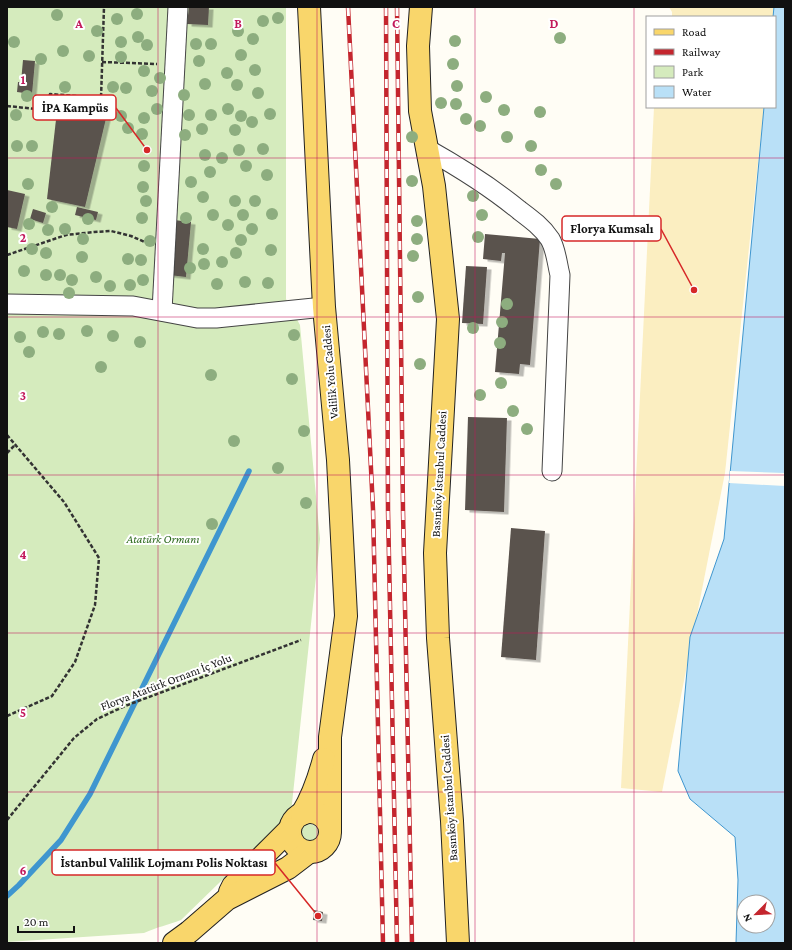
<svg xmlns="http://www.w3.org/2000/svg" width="792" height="950" font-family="'Crimson Pro',serif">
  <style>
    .green { fill: #d5ebbd }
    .sand { fill: #fbeec1 }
    .water { fill: #b9e0f7; stroke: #3f96cf; fill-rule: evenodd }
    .pier { fill: #fffdf5 }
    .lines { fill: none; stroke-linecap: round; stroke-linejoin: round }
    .stream { stroke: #3f96cf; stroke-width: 5.5 }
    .building { fill: #5a524d; filter: url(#shadow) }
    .minor-casing { stroke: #444; stroke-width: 21 }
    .major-casing { stroke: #222; stroke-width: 24 }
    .path { stroke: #333; stroke-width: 2.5; stroke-dasharray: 4 2; stroke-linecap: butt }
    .minor { stroke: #fff; stroke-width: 19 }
    .major { stroke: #f9d66b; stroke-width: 22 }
    .rail-casing { stroke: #c4262e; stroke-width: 4.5 }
    .rail { stroke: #fff; stroke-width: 3; stroke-dasharray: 9; stroke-linecap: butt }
    .tree { fill: #8dad7f }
    .grid { fill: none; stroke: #c2185b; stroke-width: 1; stroke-opacity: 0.55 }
    .labels { text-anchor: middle; stroke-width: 4; stroke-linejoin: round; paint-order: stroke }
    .street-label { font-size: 12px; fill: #111; stroke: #fff }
    .park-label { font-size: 12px; font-style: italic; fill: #2f6b1f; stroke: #fff }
    .grid-label { font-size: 13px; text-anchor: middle; font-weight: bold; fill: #c2185b; stroke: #fff; stroke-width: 4; stroke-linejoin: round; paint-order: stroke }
    .leader { fill: none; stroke: #d62828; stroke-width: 1.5 }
    .callout-dot { fill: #d62828; stroke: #fff; stroke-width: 1.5 }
    .callout { fill: #fff; stroke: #d62828; stroke-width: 1.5 }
    .callout-label { font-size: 13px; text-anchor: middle; font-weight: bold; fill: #111 }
  </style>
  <defs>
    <filter id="shadow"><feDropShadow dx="4.5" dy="2.5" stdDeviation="0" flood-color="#0004"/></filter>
  </defs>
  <rect width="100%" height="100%" fill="#fffdf5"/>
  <g class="green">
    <path d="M 7,7 L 286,7 L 286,299 L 300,325 L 320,539 L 291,813 L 181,920 C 168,925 157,927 144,933 L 7,942 Z"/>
    <circle cx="309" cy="834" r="10"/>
  </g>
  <g class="sand">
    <path d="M 669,7 L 774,7 L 773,17 L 672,17 L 672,12 Z"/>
    <path d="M 654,107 L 764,107 L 725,473 L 662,792 L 621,788 Z"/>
  </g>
  <path class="water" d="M 774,7 L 785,7 L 785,943 L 736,943 L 738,880 L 735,837 L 690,799 L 678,771 L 690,637 L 724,539 L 764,107 L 775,107 L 775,17 L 773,17 ZM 744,902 L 768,902 L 768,926 L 744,926 Z"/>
  <path class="pier" d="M 730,471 L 785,473 L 785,486 L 729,483 Z"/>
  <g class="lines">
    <path class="stream" d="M 7,896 L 19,885 L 61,840 L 90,794 L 249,471"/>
  </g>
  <g class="building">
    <path d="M 189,7 L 209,7 L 208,25 L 187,24 Z"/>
    <path d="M 23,60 L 35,61 L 32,94 L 17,92 L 18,82 L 21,82 Z"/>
    <path d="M 58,102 L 108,110 L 85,207 L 47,199 Z"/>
    <path d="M 7,190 L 25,194 L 17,229 L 7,227 Z"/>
    <path d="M 77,207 L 98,212 L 96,220 L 75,215 Z"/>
    <path d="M 33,209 L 46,213 L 43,223 L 30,219 Z"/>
    <path d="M 174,220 L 191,222 L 186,277 L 169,275 Z"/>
    <path d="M 485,234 L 540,239 L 530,365 L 520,364 L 519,374 L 495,372 L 505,253 L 502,253 L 501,261 L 483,259 Z"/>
    <path d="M 466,266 L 487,267 L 483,324 L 462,323 Z"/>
    <path d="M 468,417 L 507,418 L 504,512 L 465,510 Z"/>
    <path d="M 511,528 L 545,531 L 536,660 L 501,657 Z"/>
    <path d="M 314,910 L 323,912 L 322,921 L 313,920 Z"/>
  </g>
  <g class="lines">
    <defs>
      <g id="minor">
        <path d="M 427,149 C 459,167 491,187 519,210 C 531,219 542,227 550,239 C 556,249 557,263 560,275 L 552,471"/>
        <path d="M 7,304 L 133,306 L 197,318 L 216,318 L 324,307"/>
        <path d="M 162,311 L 178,7"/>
      </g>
      <g id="major">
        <path d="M 309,7 L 324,307 L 338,460 L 346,616 L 330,737 L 330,830"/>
        <path d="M 421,7 L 418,46 L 420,111 L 434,186 L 448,319 L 435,553 L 438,638 L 452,821 L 458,943"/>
        <circle cx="310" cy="832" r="20"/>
        <path d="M 302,814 C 313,796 319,778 324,759"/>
        <path d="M 230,892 L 233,886 L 290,829"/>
        <path d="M 174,943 L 189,932 L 227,899 L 288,868 L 309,852"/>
      </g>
    </defs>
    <use href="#minor" class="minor-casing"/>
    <use href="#major" class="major-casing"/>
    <g class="path">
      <path d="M 102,62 L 157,64"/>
      <path d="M 7,106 L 46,110 L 50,94 L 101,98 L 104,7"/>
      <path d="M 7,255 L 66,235 L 94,232 L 111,231 L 131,236 L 147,243"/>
      <path d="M 7,435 L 64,502 L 99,558 L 95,605 L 75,662 L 52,696 L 7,716"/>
      <path d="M 7,453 L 15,445"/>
      <path d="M 7,820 L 74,738 L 97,719 L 125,706 L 301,640"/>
    </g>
    <use href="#minor" class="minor"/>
    <use href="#major" class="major"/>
    <defs>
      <g id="rail">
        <path d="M 348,7 L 373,509 L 383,943"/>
        <path d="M 386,7 L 388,510 L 397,943"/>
        <path d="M 397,7 L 403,511 L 412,943"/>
      </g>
    </defs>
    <use href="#rail" class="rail-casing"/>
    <use href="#rail" class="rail"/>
  </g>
  <g class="tree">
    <circle cx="137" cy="14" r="6"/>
    <circle cx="57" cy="15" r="6"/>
    <circle cx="278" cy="18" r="6"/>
    <circle cx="117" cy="19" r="6"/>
    <circle cx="263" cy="21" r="6"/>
    <circle cx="97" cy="31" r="6"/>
    <circle cx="238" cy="31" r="6"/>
    <circle cx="138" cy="37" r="6"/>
    <circle cx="560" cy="38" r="6"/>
    <circle cx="253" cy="39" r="6"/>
    <circle cx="455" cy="41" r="6"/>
    <circle cx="14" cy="42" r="6"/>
    <circle cx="121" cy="42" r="6"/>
    <circle cx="196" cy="44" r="6"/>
    <circle cx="211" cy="44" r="6"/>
    <circle cx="147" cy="45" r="6"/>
    <circle cx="63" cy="51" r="6"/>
    <circle cx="241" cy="55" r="6"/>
    <circle cx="89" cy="56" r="6"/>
    <circle cx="121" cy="57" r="6"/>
    <circle cx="41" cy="59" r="6"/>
    <circle cx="199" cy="61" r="6"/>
    <circle cx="453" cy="64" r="6"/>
    <circle cx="255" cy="70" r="6"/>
    <circle cx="144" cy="71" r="6"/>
    <circle cx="227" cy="73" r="6"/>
    <circle cx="160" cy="78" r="6"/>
    <circle cx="205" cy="84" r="6"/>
    <circle cx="237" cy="85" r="6"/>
    <circle cx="457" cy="86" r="6"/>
    <circle cx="65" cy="87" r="6"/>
    <circle cx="113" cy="87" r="6"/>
    <circle cx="126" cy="88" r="6"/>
    <circle cx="152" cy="91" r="6"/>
    <circle cx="258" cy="93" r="6"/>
    <circle cx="184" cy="95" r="6"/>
    <circle cx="27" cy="96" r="6"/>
    <circle cx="486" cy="97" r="6"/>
    <circle cx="441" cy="103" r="6"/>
    <circle cx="456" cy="104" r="6"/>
    <circle cx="157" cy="109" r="6"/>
    <circle cx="228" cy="109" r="6"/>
    <circle cx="504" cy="110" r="6"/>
    <circle cx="540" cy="112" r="6"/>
    <circle cx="270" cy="114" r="6"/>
    <circle cx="16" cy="115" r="6"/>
    <circle cx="189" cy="115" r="6"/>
    <circle cx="211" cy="115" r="6"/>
    <circle cx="121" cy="116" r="6"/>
    <circle cx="241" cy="116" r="6"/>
    <circle cx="144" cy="118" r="6"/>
    <circle cx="466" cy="119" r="6"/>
    <circle cx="252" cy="122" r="6"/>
    <circle cx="480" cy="126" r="6"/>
    <circle cx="128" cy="128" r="6"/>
    <circle cx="202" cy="129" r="6"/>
    <circle cx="235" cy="130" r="6"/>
    <circle cx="142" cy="134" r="6"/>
    <circle cx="185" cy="135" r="6"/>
    <circle cx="412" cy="137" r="6"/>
    <circle cx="507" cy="137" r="6"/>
    <circle cx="17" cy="146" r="6"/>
    <circle cx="32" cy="146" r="6"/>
    <circle cx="531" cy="146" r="6"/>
    <circle cx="263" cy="149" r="6"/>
    <circle cx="239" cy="150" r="6"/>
    <circle cx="205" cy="155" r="6"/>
    <circle cx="222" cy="158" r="6"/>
    <circle cx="144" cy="166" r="6"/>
    <circle cx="246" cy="166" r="6"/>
    <circle cx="541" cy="170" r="6"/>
    <circle cx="210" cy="172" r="6"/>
    <circle cx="267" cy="175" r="6"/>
    <circle cx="412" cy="181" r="6"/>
    <circle cx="191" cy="182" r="6"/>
    <circle cx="28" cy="184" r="6"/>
    <circle cx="556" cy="184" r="6"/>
    <circle cx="143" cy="187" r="6"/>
    <circle cx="473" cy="196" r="6"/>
    <circle cx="203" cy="197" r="6"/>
    <circle cx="146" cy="201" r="6"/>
    <circle cx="235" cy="201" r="6"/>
    <circle cx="255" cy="201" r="6"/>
    <circle cx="52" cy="207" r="6"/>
    <circle cx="272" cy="214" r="6"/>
    <circle cx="213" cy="215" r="6"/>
    <circle cx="243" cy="215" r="6"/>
    <circle cx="482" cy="215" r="6"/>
    <circle cx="142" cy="218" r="6"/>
    <circle cx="186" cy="218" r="6"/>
    <circle cx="88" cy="219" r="6"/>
    <circle cx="417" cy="221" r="6"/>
    <circle cx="29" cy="224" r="6"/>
    <circle cx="228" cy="225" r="6"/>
    <circle cx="65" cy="229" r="6"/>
    <circle cx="252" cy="229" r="6"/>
    <circle cx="48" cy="230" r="6"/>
    <circle cx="478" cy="237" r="6"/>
    <circle cx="83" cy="239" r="6"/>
    <circle cx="417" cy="239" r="6"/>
    <circle cx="241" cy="240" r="6"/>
    <circle cx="150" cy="241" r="6"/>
    <circle cx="32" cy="249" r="6"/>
    <circle cx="203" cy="249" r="6"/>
    <circle cx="271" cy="250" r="6"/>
    <circle cx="46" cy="253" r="6"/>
    <circle cx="236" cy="253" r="6"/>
    <circle cx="413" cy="256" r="6"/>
    <circle cx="82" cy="257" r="6"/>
    <circle cx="128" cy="259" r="6"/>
    <circle cx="141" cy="260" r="6"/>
    <circle cx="222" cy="262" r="6"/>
    <circle cx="204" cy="264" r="6"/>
    <circle cx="190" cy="268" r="6"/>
    <circle cx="24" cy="271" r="6"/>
    <circle cx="46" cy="275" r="6"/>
    <circle cx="60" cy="275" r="6"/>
    <circle cx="96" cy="277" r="6"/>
    <circle cx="72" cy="280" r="6"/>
    <circle cx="143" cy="280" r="6"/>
    <circle cx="245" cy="282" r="6"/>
    <circle cx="268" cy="283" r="6"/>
    <circle cx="217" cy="284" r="6"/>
    <circle cx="130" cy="285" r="6"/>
    <circle cx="110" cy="286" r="6"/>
    <circle cx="69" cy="293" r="6"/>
    <circle cx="418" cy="297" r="6"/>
    <circle cx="507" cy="304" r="6"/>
    <circle cx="502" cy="322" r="6"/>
    <circle cx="473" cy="328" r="6"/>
    <circle cx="87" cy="331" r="6"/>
    <circle cx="43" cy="332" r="6"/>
    <circle cx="59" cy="334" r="6"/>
    <circle cx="294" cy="335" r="6"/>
    <circle cx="113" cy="336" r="6"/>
    <circle cx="20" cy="337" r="6"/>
    <circle cx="140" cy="342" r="6"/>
    <circle cx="500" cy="343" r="6"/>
    <circle cx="29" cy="352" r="6"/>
    <circle cx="420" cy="364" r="6"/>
    <circle cx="101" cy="367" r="6"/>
    <circle cx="211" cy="375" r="6"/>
    <circle cx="292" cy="379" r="6"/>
    <circle cx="501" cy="383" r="6"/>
    <circle cx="480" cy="395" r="6"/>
    <circle cx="513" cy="411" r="6"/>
    <circle cx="527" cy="429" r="6"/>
    <circle cx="304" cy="431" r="6"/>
    <circle cx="234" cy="441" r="6"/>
    <circle cx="278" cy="468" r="6"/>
    <circle cx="306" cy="503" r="6"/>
    <circle cx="212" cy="524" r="6"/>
  </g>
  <path class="grid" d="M 158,7 L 158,943M 317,7 L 317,943M 475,7 L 475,943M 634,7 L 634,943M 7,158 L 785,158M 7,317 L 785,317M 7,475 L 785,475M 7,633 L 785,633M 7,792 L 785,792"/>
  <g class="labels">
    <g class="street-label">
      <text transform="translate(330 372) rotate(-95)" y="4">Valilik Yolu Caddesi</text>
      <text transform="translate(439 474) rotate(-87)" y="4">Basınköy İstanbul Caddesi</text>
      <text transform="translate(166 682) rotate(-21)" y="4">Florya Atatürk Ornanı İç Yolu</text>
      <text transform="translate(449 798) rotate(-94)" y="4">Basınköy İstanbul Caddesi</text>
    </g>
    <g class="park-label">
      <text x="163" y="543">Atatürk Ormanı</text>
    </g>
  </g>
  <g class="grid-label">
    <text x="79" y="28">A</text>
    <text x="238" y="28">B</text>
    <text x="396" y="28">C</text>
    <text x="554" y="28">D</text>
    <text x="23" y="84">1</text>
    <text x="23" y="242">2</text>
    <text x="23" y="400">3</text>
    <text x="23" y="559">4</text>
    <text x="23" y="717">5</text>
    <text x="23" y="875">6</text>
  </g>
  <path class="leader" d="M147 150L116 108M694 290L661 229M318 916L275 863"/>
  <g class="callout-dot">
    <circle cx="147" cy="150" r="4"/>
    <circle cx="694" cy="290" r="4"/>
    <circle cx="318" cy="916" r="4"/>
  </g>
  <g class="callout">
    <rect x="33" y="95" width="83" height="25" rx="4"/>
    <rect x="562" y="216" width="99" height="25" rx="4"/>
    <rect x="52" y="850" width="223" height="25" rx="4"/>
  </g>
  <g class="callout-label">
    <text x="75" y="112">İPA Kampüs</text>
    <text x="612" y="233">Florya Kumsalı</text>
    <text x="164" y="867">İstanbul Valilik Lojmanı Polis Noktası</text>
  </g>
  <rect width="792" height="950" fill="none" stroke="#111111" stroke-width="16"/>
  <rect x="646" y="16" width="130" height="92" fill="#ffffff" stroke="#a0a0a0"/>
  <rect x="654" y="29" width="20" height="6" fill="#f9d66b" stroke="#a0a0a0"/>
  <text x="682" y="36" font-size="12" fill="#111111">Road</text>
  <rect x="654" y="49" width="20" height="6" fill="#c4262e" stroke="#a0a0a0"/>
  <text x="682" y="56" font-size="12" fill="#111111">Railway</text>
  <rect x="654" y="66" width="20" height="12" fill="#d5ebbd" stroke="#a0a0a0"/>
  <text x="682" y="76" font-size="12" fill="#111111">Park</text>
  <rect x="654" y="86" width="20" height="12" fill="#b9e0f7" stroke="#a0a0a0"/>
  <text x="682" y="96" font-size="12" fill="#111111">Water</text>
  <g transform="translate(756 914) rotate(246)"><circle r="19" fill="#ffffff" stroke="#a0a0a0"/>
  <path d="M0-3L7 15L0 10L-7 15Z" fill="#c4262e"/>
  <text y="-6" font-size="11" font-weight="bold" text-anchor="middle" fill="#111111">N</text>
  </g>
  <path d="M18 926v6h56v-6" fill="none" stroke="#111111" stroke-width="2"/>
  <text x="24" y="926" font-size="12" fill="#111111" stroke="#ffffff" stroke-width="3" paint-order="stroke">20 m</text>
</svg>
